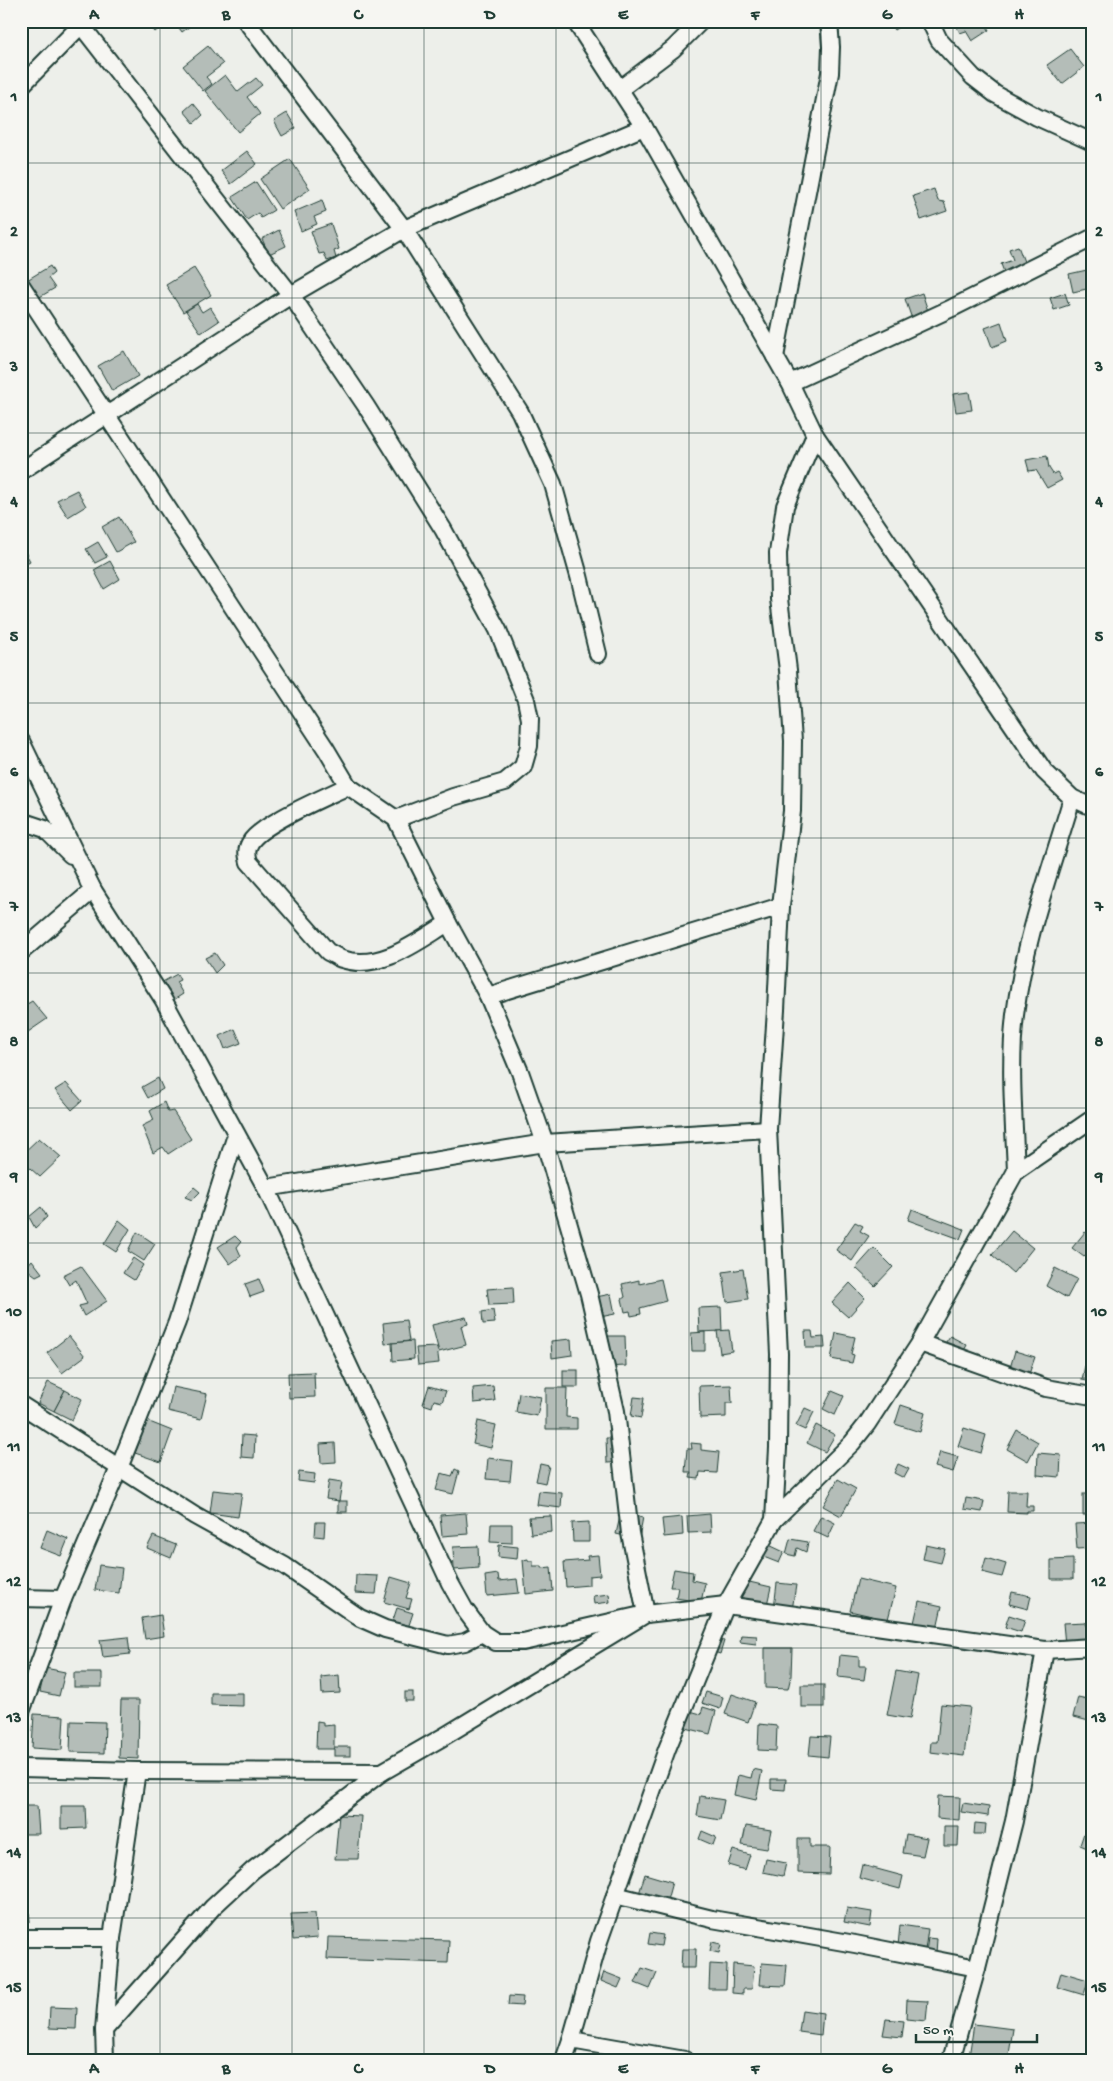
<svg xmlns="http://www.w3.org/2000/svg" width="1113" height="2081" viewBox="0 0 1113 2081" font-family="'Gochi Hand',sans-serif">
<rect width="100%" height="100%" fill="#edefea"/>
<filter id="ink" filterUnits="userSpaceOnUse"><feTurbulence type="fractalNoise" baseFrequency=".02" numOctaves="2"/><feDisplacementMap in="SourceGraphic" scale="10" xChannelSelector="R" yChannelSelector="G"/><feConvolveMatrix kernelMatrix="1 2 1 2 8 2 1 2 1" color-interpolation-filters="sRGB"/></filter>
<g filter="url(#ink)">
<g fill="#b4bdb8" stroke="#1f3d34">
<path d="M145,21H168L155,32Z"/>
<path d="M174,21H197L182,32Z"/>
<path d="M888,21H908L894,30Z"/>
<path d="M962,21H984L989,30L972,41L966,31L960,33L956,25Z"/>
<path d="M1085,21H1092V31L1089,32Z"/>
<path d="M208,46L223,64L206,77L212,84L203,91L183,66Z"/>
<path d="M1070,49L1084,67L1062,84L1047,65Z"/>
<path d="M225,75L238,92L256,78L262,85L247,97L260,114L238,132L205,91Z"/>
<path d="M193,103L203,115L194,123L184,111Z"/>
<path d="M287,113L296,128L282,136L274,121Z"/>
<path d="M247,151L257,164L231,184L221,171Z"/>
<path d="M290,159L310,189L280,209L260,179Z"/>
<path d="M1092,172V191L1085,175Z"/>
<path d="M256,182L274,210L261,218L258,213L247,220L232,197Z"/>
<path d="M934,189L938,201L944,202L947,211L921,220L913,196Z"/>
<path d="M322,200L326,212L314,217L317,224L301,231L294,212Z"/>
<path d="M331,224L339,249L334,251L336,258L327,261L324,253L319,254L311,231Z"/>
<path d="M279,230L286,246L269,254L262,239Z"/>
<path d="M1018,246L1026,267L1005,275L1001,264L1013,260L1009,249Z"/>
<path d="M50,266L54,273L48,278L55,288L38,298L27,280Z"/>
<path d="M194,268L211,295L183,312L166,285Z"/>
<path d="M1087,270L1091,288L1073,292L1069,274Z"/>
<path d="M922,293L929,314L912,319L905,299Z"/>
<path d="M1065,293L1069,305L1054,310L1050,298Z"/>
<path d="M197,304L202,312L210,307L219,321L201,333L186,311Z"/>
<path d="M1001,322L1007,341L992,347L985,328Z"/>
<path d="M124,351L138,376L112,391L98,366Z"/>
<path d="M969,392L972,410L956,412L953,394Z"/>
<path d="M1047,456L1049,468L1053,474L1057,472L1062,480L1047,488L1036,470L1029,471L1026,460Z"/>
<path d="M77,490L86,506L68,517L57,500Z"/>
<path d="M119,517L134,542L116,552L102,527Z"/>
<path d="M98,542L107,557L95,563L86,549Z"/>
<path d="M23,548L30,561L21,566V549Z"/>
<path d="M110,561L120,579L104,589L94,570Z"/>
<path d="M215,953L223,965L215,973L205,958Z"/>
<path d="M177,974L180,980L176,982L183,994L169,1003L157,985Z"/>
<path d="M32,1001L47,1019L28,1032L21,1024V1008Z"/>
<path d="M235,1029L241,1043L225,1049L220,1036Z"/>
<path d="M158,1078L163,1089L148,1098L142,1087Z"/>
<path d="M66,1083L82,1101L72,1110L55,1090Z"/>
<path d="M164,1102L168,1112L173,1111L191,1139L168,1154L163,1147L153,1153L142,1126L154,1120L150,1111Z"/>
<path d="M39,1138L61,1157L40,1177L21,1160V1155Z"/>
<path d="M194,1187L200,1192L192,1200L185,1197Z"/>
<path d="M41,1207L47,1217L35,1228L29,1217Z"/>
<path d="M912,1209L964,1229L960,1239L908,1220Z"/>
<path d="M119,1220L130,1229L116,1252L104,1244Z"/>
<path d="M855,1222L863,1226L860,1231L869,1236L852,1261L836,1250Z"/>
<path d="M1012,1231L1033,1248L1013,1273L992,1255Z"/>
<path d="M137,1232L155,1244L144,1261L128,1251Z"/>
<path d="M1085,1232L1092,1237V1249L1084,1257L1072,1248Z"/>
<path d="M235,1236L241,1242L237,1247L241,1256L230,1264L218,1247Z"/>
<path d="M874,1248L893,1267L875,1286L856,1268Z"/>
<path d="M133,1258L143,1265L134,1280L123,1273Z"/>
<path d="M32,1260L42,1273L36,1276L25,1268Z"/>
<path d="M81,1266L107,1301L84,1316L79,1306L87,1304L76,1280L69,1285L63,1275Z"/>
<path d="M1055,1268L1077,1279L1067,1298L1046,1286Z"/>
<path d="M743,1269L748,1299L727,1302L723,1272Z"/>
<path d="M259,1279L264,1292L250,1297L245,1284Z"/>
<path d="M661,1279L666,1301L640,1308L641,1314L631,1316L630,1311L625,1312L622,1299L625,1297L622,1284L639,1280V1284Z"/>
<path d="M850,1283L865,1298L848,1317L832,1303Z"/>
<path d="M513,1287L514,1304L489,1305L487,1289Z"/>
<path d="M611,1294L615,1314L595,1318L591,1298Z"/>
<path d="M721,1307L722,1331L699,1332L698,1308Z"/>
<path d="M493,1310L495,1323L483,1324L482,1312Z"/>
<path d="M466,1317L468,1324L461,1326L466,1345L439,1352L432,1325Z"/>
<path d="M406,1320L409,1341L385,1344L383,1323Z"/>
<path d="M729,1330L732,1351L720,1353L717,1331Z"/>
<path d="M805,1331H812L813,1338L824,1337L825,1348H806Z"/>
<path d="M705,1332V1351H692L691,1333Z"/>
<path d="M836,1333L855,1337L851,1354L854,1355L852,1363L831,1359Z"/>
<path d="M69,1336L85,1356L62,1373L47,1353Z"/>
<path d="M604,1336H625L626,1366L605,1367Z"/>
<path d="M950,1336L967,1345L959,1360L939,1352Z"/>
<path d="M571,1339L572,1355L552,1358L551,1341Z"/>
<path d="M413,1341L414,1359L393,1361L392,1343Z"/>
<path d="M437,1347L439,1363L418,1365L416,1348Z"/>
<path d="M1015,1351L1035,1357L1029,1374L1010,1368Z"/>
<path d="M1086,1360L1092,1361V1382L1082,1380Z"/>
<rect x="563" y="1370" width="15" height="17"/>
<path d="M314,1372L315,1397L289,1398L288,1373Z"/>
<path d="M48,1382L65,1390L54,1411L38,1403Z"/>
<path d="M731,1385L732,1403H726V1417L700,1418L699,1386Z"/>
<path d="M429,1386L446,1391L442,1402L434,1400L432,1407L423,1404Z"/>
<path d="M493,1386L495,1401L474,1403L473,1388Z"/>
<path d="M173,1387L207,1394L201,1419L168,1411Z"/>
<path d="M546,1388H567L566,1417L577,1418V1429H546Z"/>
<path d="M65,1390L82,1399L72,1420L54,1411Z"/>
<path d="M832,1391L844,1396L835,1415L823,1409Z"/>
<path d="M519,1393L541,1397L537,1416L516,1412Z"/>
<path d="M634,1397L644,1398L641,1418L631,1416Z"/>
<path d="M901,1405L925,1413L920,1432L895,1424Z"/>
<path d="M805,1408L814,1412L805,1430L796,1426Z"/>
<path d="M147,1421L172,1431L161,1462L135,1453Z"/>
<path d="M478,1421L496,1425L491,1448L473,1444Z"/>
<path d="M816,1425L835,1435L825,1452L807,1443Z"/>
<path d="M964,1428L986,1435L981,1453L958,1446Z"/>
<path d="M1017,1430L1038,1442L1028,1461L1007,1449Z"/>
<path d="M242,1435L255,1436L254,1458L241,1457Z"/>
<path d="M606,1438H624L625,1462L607,1463Z"/>
<path d="M335,1443L336,1462L321,1463L320,1444Z"/>
<path d="M691,1443L701,1444V1450L719,1452L717,1473L700,1472L699,1479L690,1478L691,1472H685L687,1449H692Z"/>
<path d="M940,1452L958,1457L953,1472L935,1467Z"/>
<path d="M1038,1453L1061,1455L1060,1477L1037,1475Z"/>
<path d="M488,1458L512,1461L510,1481L486,1479Z"/>
<path d="M540,1464L549,1466L545,1483L536,1481Z"/>
<path d="M898,1464L909,1469L904,1478L894,1473Z"/>
<path d="M455,1469L459,1471L453,1494L436,1490L441,1473L452,1476Z"/>
<path d="M299,1472L315,1474L314,1483L298,1481Z"/>
<path d="M838,1479L856,1489L841,1516L823,1506Z"/>
<path d="M329,1480L342,1482L339,1501L326,1499Z"/>
<path d="M213,1490L242,1493L238,1517L210,1513Z"/>
<path d="M539,1491L562,1493L561,1508L537,1505Z"/>
<path d="M1008,1491H1027L1026,1506H1033V1511H1027V1513L1007,1512Z"/>
<rect x="1083" y="1494" width="9" height="21"/>
<path d="M966,1498L984,1501L982,1512L964,1509Z"/>
<rect x="338" y="1501" width="9" height="11"/>
<path d="M621,1512L643,1517L639,1539L616,1534Z"/>
<path d="M466,1513L468,1534L442,1536L440,1515Z"/>
<path d="M710,1514L711,1532L688,1533L687,1516Z"/>
<path d="M551,1516L552,1532L531,1534L529,1517Z"/>
<path d="M821,1516L835,1523L828,1538L813,1531Z"/>
<path d="M682,1517L683,1535L664,1537L662,1519Z"/>
<path d="M316,1522H325L324,1537L315,1536Z"/>
<path d="M589,1522V1542H573L572,1523Z"/>
<path d="M1092,1523V1548L1077,1549L1075,1524Z"/>
<path d="M491,1524H512V1543L490,1542Z"/>
<path d="M47,1530L68,1539L61,1556L40,1548Z"/>
<path d="M153,1536L176,1545L171,1558L147,1548Z"/>
<path d="M790,1539L808,1542L806,1552L797,1548L795,1556L786,1554Z"/>
<path d="M767,1544L784,1552L779,1563L761,1556Z"/>
<path d="M499,1545L518,1547L517,1559L498,1557Z"/>
<path d="M926,1545L945,1549L941,1563L923,1559Z"/>
<path d="M478,1546L479,1568L454,1570L453,1547Z"/>
<path d="M598,1555L600,1575L589,1576V1585L566,1587L564,1562L588,1560L587,1556Z"/>
<path d="M986,1558L1006,1564L1002,1577L982,1572Z"/>
<path d="M528,1559V1561H533V1566H542V1568L551,1567L553,1591L526,1594L523,1560Z"/>
<path d="M1073,1559V1579H1051V1560Z"/>
<path d="M99,1565L122,1568L119,1593L95,1590Z"/>
<path d="M674,1569L693,1572L692,1580L705,1583L701,1602L676,1598L678,1587H670Z"/>
<path d="M498,1574L499,1581L517,1579L519,1593L487,1596L485,1576Z"/>
<path d="M356,1575L378,1576L376,1594L355,1593Z"/>
<path d="M391,1577L411,1583L406,1598L412,1599L409,1609L384,1602Z"/>
<path d="M858,1579L896,1588L887,1623L875,1621L876,1617L850,1611Z"/>
<path d="M745,1581L771,1587L766,1609L740,1603Z"/>
<path d="M777,1583L796,1585L792,1610L774,1608Z"/>
<path d="M1012,1592L1031,1596L1028,1609L1009,1604Z"/>
<path d="M609,1594L610,1602L594,1604L593,1596Z"/>
<path d="M919,1601L942,1606L937,1628L914,1623Z"/>
<path d="M397,1608L413,1613L408,1628L392,1623Z"/>
<path d="M161,1615L164,1636L145,1639L142,1618Z"/>
<path d="M1009,1615L1025,1620L1021,1632L1005,1627Z"/>
<path d="M1086,1622L1088,1643L1065,1645L1063,1623Z"/>
<path d="M741,1635L757,1636L756,1644L740,1642Z"/>
<path d="M128,1637L130,1654L103,1657L100,1640Z"/>
<path d="M714,1638L724,1641L720,1654L711,1651Z"/>
<path d="M765,1648H792L791,1676L788,1689L765,1688Z"/>
<path d="M840,1655L859,1657V1666H866L864,1680L838,1677Z"/>
<path d="M45,1668L65,1672L59,1696L40,1692Z"/>
<path d="M896,1671L918,1675L910,1719L887,1715Z"/>
<rect x="74" y="1673" width="28" height="14"/>
<path d="M339,1675L340,1693L322,1694L321,1677Z"/>
<rect x="801" y="1685" width="23" height="22"/>
<rect x="405" y="1692" width="8" height="9"/>
<path d="M706,1692L723,1697L720,1709L702,1703Z"/>
<path d="M211,1693H243V1706L211,1705Z"/>
<path d="M732,1694L755,1702L748,1722L725,1714Z"/>
<path d="M1078,1697L1092,1700L1089,1721L1073,1717Z"/>
<path d="M121,1700H139L138,1759L119,1758Z"/>
<path d="M941,1704L970,1707L964,1756L930,1752L931,1742H937Z"/>
<path d="M703,1707L716,1711L710,1734L686,1728L690,1711L701,1714Z"/>
<path d="M34,1714L64,1716L62,1750L32,1748Z"/>
<path d="M71,1721L105,1722L104,1753L70,1752Z"/>
<path d="M317,1721L323,1722V1726L334,1725V1749H316Z"/>
<path d="M759,1724L777,1726L776,1751L758,1750Z"/>
<path d="M811,1736L830,1737L828,1757L809,1755Z"/>
<rect x="334" y="1747" width="16" height="9"/>
<path d="M753,1769L762,1771L756,1800L734,1795L738,1775L751,1778Z"/>
<path d="M771,1779H786L785,1790L771,1789Z"/>
<path d="M700,1796L724,1800L720,1820L697,1816Z"/>
<path d="M938,1796L960,1797L959,1820L937,1818Z"/>
<path d="M963,1803L989,1807L988,1816L961,1812Z"/>
<path d="M21,1806H37L39,1834H21Z"/>
<path d="M61,1806H85L86,1828L61,1829Z"/>
<path d="M339,1815L361,1816L358,1859H335Z"/>
<path d="M975,1823L986,1824L985,1834H974Z"/>
<path d="M746,1826L771,1830L767,1849L742,1845Z"/>
<path d="M944,1826H959L958,1846H944Z"/>
<path d="M702,1831L716,1837L713,1845L699,1839Z"/>
<path d="M1084,1833L1092,1837V1850L1080,1845Z"/>
<path d="M906,1834L927,1838L923,1856L903,1853Z"/>
<path d="M798,1839H810V1847H830L829,1874L798,1873Z"/>
<path d="M733,1850L750,1855L745,1870L728,1865Z"/>
<path d="M766,1859L786,1863L783,1876L763,1872Z"/>
<path d="M862,1865L903,1876L900,1889L859,1878Z"/>
<path d="M645,1874L672,1882L666,1904L638,1897Z"/>
<path d="M28,1901L30,1921L21,1922V1902Z"/>
<path d="M847,1908L872,1912L870,1927L844,1922Z"/>
<path d="M315,1913L317,1938L293,1940L291,1914Z"/>
<path d="M900,1925L928,1929L925,1950L898,1946Z"/>
<path d="M650,1933L663,1935L661,1946L648,1944Z"/>
<path d="M328,1937L449,1940L448,1963L327,1959Z"/>
<path d="M928,1938L937,1939L936,1953L926,1952Z"/>
<path d="M712,1942L721,1944L719,1953L710,1951Z"/>
<path d="M682,1949H696L695,1968H681Z"/>
<path d="M762,1963L787,1965L785,1986L760,1985Z"/>
<path d="M710,1964L727,1965L726,1989H709Z"/>
<path d="M733,1964L754,1966L752,1989H743V1994L732,1993Z"/>
<path d="M642,1968L657,1973L650,1989L635,1983Z"/>
<path d="M604,1972L622,1979L618,1988L601,1981Z"/>
<path d="M1061,1972L1088,1980L1084,1995L1057,1987Z"/>
<path d="M509,1996L523,1997L522,2006L508,2005Z"/>
<path d="M907,2000L928,2001L926,2021L906,2019Z"/>
<path d="M50,2007L77,2008L76,2029L49,2028Z"/>
<path d="M802,2010L823,2013L821,2035L799,2032Z"/>
<path d="M886,2019L904,2021L902,2037L883,2035Z"/>
<path d="M974,2024L1013,2029L1008,2060L969,2057Z"/>
</g>
<g fill="none" stroke-linecap="round" stroke-linejoin="round">
<g stroke="#1f3d34" stroke-width="20">
<g id="minor">
<path d="M246,21L404,229L520,412L553,484L579,576L598,654"/>
<path d="M575,21L644,127L790,383L815,435L1044,771L1072,798L1092,807"/>
<path d="M930,21L939,40L973,77L995,94L1037,117L1092,142"/>
<path d="M81,25L291,295L366,406L443,529L498,630L526,700L530,719L529,746L523,767L505,782L453,797L396,819"/>
<path d="M21,86L85,21"/>
<path d="M620,89L673,49L701,21"/>
<path d="M21,285L326,749L348,786L396,819L448,923L488,996L520,1072L545,1143L589,1294L616,1411L630,1533L646,1614L443,1737L382,1772L253,1870L213,1907L104,2030"/>
<path d="M775,357L830,73L831,47L829,21"/>
<path d="M790,383L952,308L1092,238"/>
<path d="M21,471L291,295L404,229L644,127"/>
<path d="M21,741L93,890L163,999L266,1188L450,1583L465,1610L482,1633L496,1642H523L646,1614L726,1605L1045,1650L1092,1647"/>
<path d="M348,786C326,797 260,824 250,843C246,850 247,855 249,862L328,952C333,954 338,958 342,959C380,972 418,941 448,923"/>
<path d="M21,821L45,829L71,855"/>
<path d="M21,952L93,890L88,881"/>
<path d="M488,996L781,906"/>
<path d="M1016,1171C1014,1120 1009,1066 1015,1015C1024,941 1051,869 1072,798"/>
<path d="M266,1188L545,1143L768,1129"/>
<path d="M920,1343L1046,1388L1092,1396"/>
<path d="M21,1405L195,1516L285,1566L360,1618L385,1629L448,1645L465,1642L482,1633"/>
<path d="M774,1520L852,1443L867,1424L920,1343L1016,1171L1092,1119"/>
<path d="M21,1598L63,1599"/>
<path d="M21,1712L63,1599L119,1468L177,1322L236,1135"/>
<path d="M21,1768L137,1771L382,1772"/>
<path d="M615,1895L712,1919L855,1944L977,1968"/>
<path d="M21,1938H112"/>
<path d="M571,2040L685,2060"/>
<path d="M105,2060L104,2030L112,1938L137,1771"/>
<path d="M564,2060L571,2040L599,1941L667,1749L726,1605L774,1520L778,1448L779,1354L768,1129L776,1010L781,906L792,811L793,741L788,670L779,599L778,553L785,506L815,435"/>
<path d="M951,2060L977,1968L1014,1821L1045,1650"/>
</g>
</g>
<use href="#minor" stroke="#f6f6f2" stroke-width="16"/>
</g>
</g>
<path fill="none" stroke="#1f3d34" stroke-width="1" stroke-opacity="0.55" d="M160,21V2060M292,21V2060M424,21V2060M556,21V2060M689,21V2060M821,21V2060M953,21V2060M21,163H1092M21,298H1092M21,433H1092M21,568H1092M21,703H1092M21,838H1092M21,973H1092M21,1108H1092M21,1243H1092M21,1378H1092M21,1513H1092M21,1648H1092M21,1783H1092M21,1918H1092"/>
<rect width="1113" height="2081" fill="none" stroke="#f6f6f2" stroke-width="55"/>
<path d="M916 2034v8h121v-8" fill="none" stroke="#1f3d34" stroke-width="2.5"/>
<text x="923" y="2034" font-size="15" fill="#1f3d34" stroke="#f6f6f2" stroke-width="4" paint-order="stroke">50 m</text>
<rect x="28" y="28" width="1058" height="2026" fill="none" stroke="#1f3d34" stroke-width="2"/>
<g font-size="16" text-anchor="middle" font-weight="bold" fill="#1f3d34">
<text x="94" y="19">A</text>
<text x="226" y="19">B</text>
<text x="358" y="19">C</text>
<text x="490" y="19">D</text>
<text x="623" y="19">E</text>
<text x="755" y="19">F</text>
<text x="887" y="19">G</text>
<text x="1019" y="19">H</text>
<text x="14" y="101">1</text>
<text x="1099" y="101">1</text>
<text x="14" y="236">2</text>
<text x="1099" y="236">2</text>
<text x="14" y="371">3</text>
<text x="1099" y="371">3</text>
<text x="14" y="506">4</text>
<text x="1099" y="506">4</text>
<text x="14" y="641">5</text>
<text x="1099" y="641">5</text>
<text x="14" y="776">6</text>
<text x="1099" y="776">6</text>
<text x="14" y="911">7</text>
<text x="1099" y="911">7</text>
<text x="14" y="1046">8</text>
<text x="1099" y="1046">8</text>
<text x="14" y="1181">9</text>
<text x="1099" y="1181">9</text>
<text x="14" y="1316">10</text>
<text x="1099" y="1316">10</text>
<text x="14" y="1451">11</text>
<text x="1099" y="1451">11</text>
<text x="14" y="1586">12</text>
<text x="1099" y="1586">12</text>
<text x="14" y="1722">13</text>
<text x="1099" y="1722">13</text>
<text x="14" y="1857">14</text>
<text x="1099" y="1857">14</text>
<text x="14" y="1992">15</text>
<text x="1099" y="1992">15</text>
<text x="94" y="2073">A</text>
<text x="226" y="2073">B</text>
<text x="358" y="2073">C</text>
<text x="490" y="2073">D</text>
<text x="623" y="2073">E</text>
<text x="755" y="2073">F</text>
<text x="887" y="2073">G</text>
<text x="1019" y="2073">H</text>
</g>
</svg>
